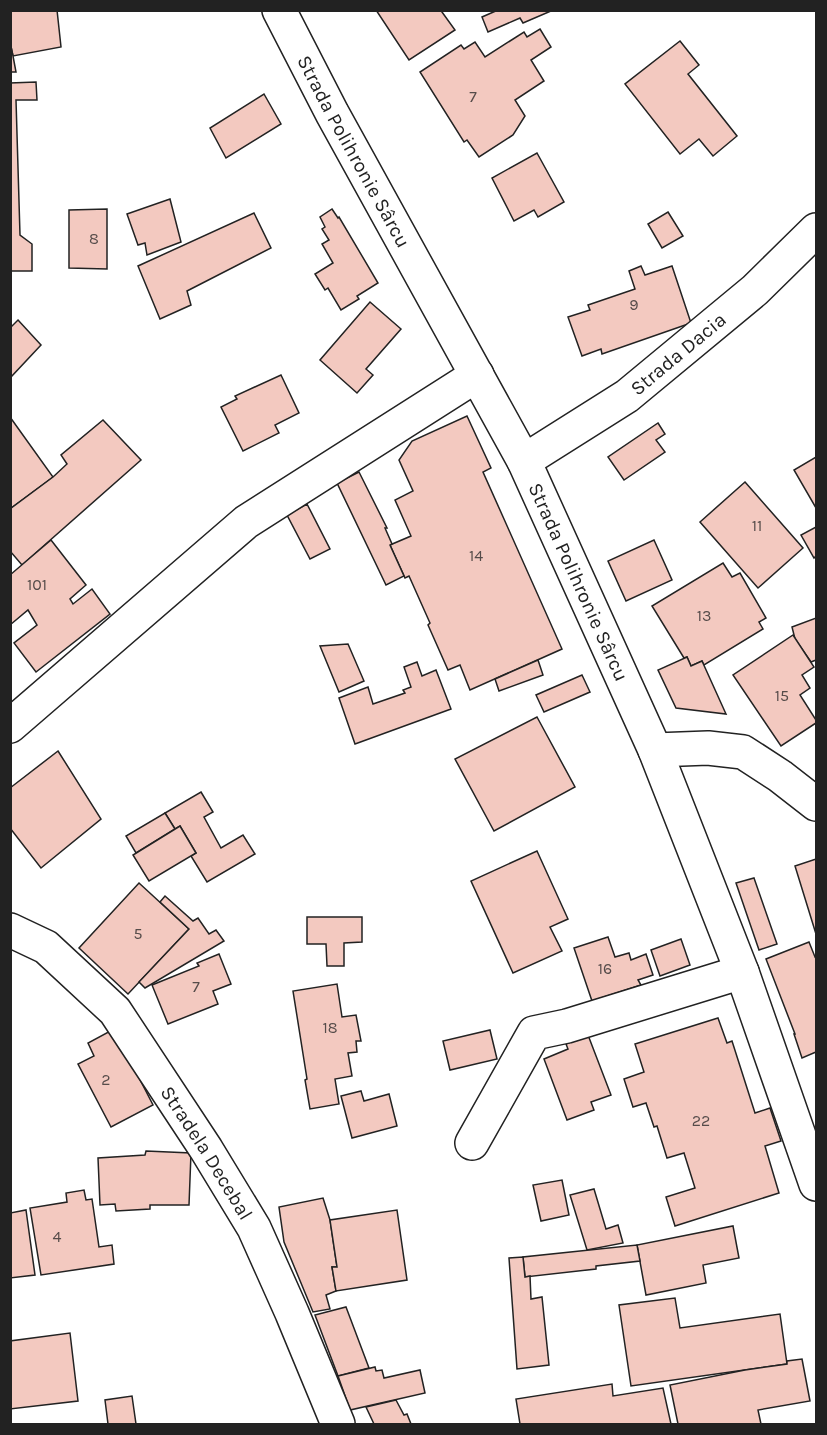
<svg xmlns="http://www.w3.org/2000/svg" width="827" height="1435" viewBox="0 0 827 1435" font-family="Karla,sans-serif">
<rect width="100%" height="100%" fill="#fff"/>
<g fill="#f3c9c0" stroke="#222" stroke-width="1.5">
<path d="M10,10H57L61,47L13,56L10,42Z"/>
<path d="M376,10H444L442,12L455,30L409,60Z"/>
<path d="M498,10H551V11L523,23L520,18L488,32L482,17Z"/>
<path d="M540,29L551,47L531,60L544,81L515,100L525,116L513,135L479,157L467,140L464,142L420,72L461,45L464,49L475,42L485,57L524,32L527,37Z"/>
<path d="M680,41L699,65L688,74L737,136L713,156L699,139L680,154L625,84Z"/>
<path d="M10,42L13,56L16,72H10Z"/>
<path d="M36,82L37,100H16L20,235L32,244V271H10V83Z"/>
<path d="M264,94L281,124L226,158L210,128Z"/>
<path d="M537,153L564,202L538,217L534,210L514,221L492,178Z"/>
<path d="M170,199L181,242L147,255L145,243L138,245L127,214Z"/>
<path d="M107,209V269L69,268V210Z"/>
<path d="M332,209L338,218L339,217L378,283L357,296L359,299L341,310L328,288L325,290L315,274L333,263L322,244L329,240L322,229L325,227L320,217Z"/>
<path d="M668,212L683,236L662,248L648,224Z"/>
<path d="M254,213L271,248L187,291L191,305L160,319L138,266Z"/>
<path d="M641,266L645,275L672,266L691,323L602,354L601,349L582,356L568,317L590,310L588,305L635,289L629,271Z"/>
<path d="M370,302L401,329L366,369L373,375L357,393L320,360Z"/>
<path d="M18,320L41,345L10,378V328Z"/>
<path d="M281,375L299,413L275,425L279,433L243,451L221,407L237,399L235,396Z"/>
<path d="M467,416L491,468L483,472L562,649L470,690L460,665L448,670L428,625L430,623L409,576L405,578L390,545L411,536L395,500L413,491L399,460L412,441Z"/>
<path d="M10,417L53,477L10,509Z"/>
<path d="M103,420L141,460L22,565L10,551V509L53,477L67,464L61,455Z"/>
<path d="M658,423L665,434L656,440L665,452L624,480L608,457Z"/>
<path d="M816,457V508L794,470Z"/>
<path d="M359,472L387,528H385L392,544L390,545L404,576L386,585L337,483Z"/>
<path d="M745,482L803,548L758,588L700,522Z"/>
<path d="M307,504L330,549L310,559L287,515Z"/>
<path d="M816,527V556L814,558L801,535Z"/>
<path d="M51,540L86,585L70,599L73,604L92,589L110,614L36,672L14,643L37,625L28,610L10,625V575Z"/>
<path d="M654,540L672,580L626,601L608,561Z"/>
<path d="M723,563L732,577L740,573L766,618L759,622L763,629L704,665L702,661L691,666L687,657L684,658L652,606Z"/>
<path d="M816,618V660L811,662L795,639L792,627Z"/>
<path d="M793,635L814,667L802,675L810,688L800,695L816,720V723L781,746L733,675Z"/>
<path d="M348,644L364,681L339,692L320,646Z"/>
<path d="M687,657L691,666L702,661L726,714L676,708L658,670Z"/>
<path d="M538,660L543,675L499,691L495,679Z"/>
<path d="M417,662L422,676L436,670L451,709L355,744L339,698L368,687L373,704L405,693L403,690L411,687L404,667Z"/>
<path d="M582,675L590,692L544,712L536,695Z"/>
<path d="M537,717L575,787L494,831L455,759Z"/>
<path d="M58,751L101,819L41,868L10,828V788Z"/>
<path d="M201,792L213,812L204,817L221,848L243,835L255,854L207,882L191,856L196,853L180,826L175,829L165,813Z"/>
<path d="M165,813L175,829L136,853L126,836Z"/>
<path d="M180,826L196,853L149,881L133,855Z"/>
<path d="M537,851L568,919L550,927L562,951L513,973L471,881Z"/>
<path d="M816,859V934L795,866Z"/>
<path d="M754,878L777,944L759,950L736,883Z"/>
<path d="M139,883L189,929L128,994L79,948Z"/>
<path d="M165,896L193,921L198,918L209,934L216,930L224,941L145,988L139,982L189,929L160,902Z"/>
<path d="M307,917H362V942L344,943V966H327L326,944H307Z"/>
<path d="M608,937L615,957L629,953L631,960L646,954L653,975L638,980L641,985L592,1001L574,948Z"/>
<path d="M681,939L690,965L660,976L651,950Z"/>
<path d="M809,942L815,957L816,956V1052L802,1058L794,1034H795L766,959Z"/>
<path d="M219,954L231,984L213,991L218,1004L168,1024L152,985L199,966L197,963Z"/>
<path d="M337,984L342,1017L356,1015L361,1041H356L357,1052L348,1053L352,1076L335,1079L339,1104L310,1109L305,1080L307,1079L293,991Z"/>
<path d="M718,1018L727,1043L732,1041L755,1113L770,1108L781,1141L765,1146L779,1193L675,1226L666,1197L695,1188L684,1153L667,1158L657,1126L654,1127L646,1103L633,1107L624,1079L644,1072L635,1044Z"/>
<path d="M114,1029L153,1105L111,1127L78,1064L94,1056L88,1043Z"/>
<path d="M490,1030L497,1059L450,1070L443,1041Z"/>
<path d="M588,1035L611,1095L591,1102L594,1110L567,1120L544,1059L568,1049L566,1044Z"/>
<path d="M361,1091L364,1101L389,1094L397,1126L352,1138L341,1096Z"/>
<path d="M146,1151L191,1153L189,1205H150V1209L116,1211L115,1204L100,1205L98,1158L145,1155Z"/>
<path d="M562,1180L569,1215L541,1221L533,1185Z"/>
<path d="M594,1189L606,1229L618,1225L623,1243L587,1250L570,1195Z"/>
<path d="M84,1190L86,1200L92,1199L99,1247L112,1245L114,1264L41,1275L30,1208L67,1202L66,1193Z"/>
<path d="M323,1198L330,1220L337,1267H332L336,1291L326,1295L330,1309L313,1312L284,1242L279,1207Z"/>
<path d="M26,1210L35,1275L10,1278V1213Z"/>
<path d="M397,1210L407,1280L336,1291L332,1267H337L330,1220Z"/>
<path d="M733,1226L739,1258L703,1265L706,1283L646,1295L637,1245Z"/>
<path d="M637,1245L640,1261L596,1266V1269L525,1277L523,1257Z"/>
<path d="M523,1257L525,1277L530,1276L531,1299L542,1297L549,1365L517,1369L509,1258Z"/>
<path d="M675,1298L680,1328L780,1314L787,1364L631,1386L619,1305Z"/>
<path d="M346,1307L369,1368L338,1376L315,1315Z"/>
<path d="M70,1333L78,1401L10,1409V1341Z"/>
<path d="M802,1359L810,1401L758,1410L761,1424H678L670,1385L745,1370L787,1364V1361Z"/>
<path d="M375,1367L376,1371L382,1370L384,1378L420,1370L425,1393L350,1410L338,1376Z"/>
<path d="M612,1384L613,1396L663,1388L671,1424H520L516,1399Z"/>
<path d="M132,1396L136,1424H108L105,1400Z"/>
<path d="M396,1400L404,1415L407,1414L411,1424H374L366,1407Z"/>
</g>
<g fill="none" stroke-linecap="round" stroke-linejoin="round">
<g stroke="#222" stroke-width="36">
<g id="minor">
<path id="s1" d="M279,10L332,113L524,461L655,750L742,972L816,1184"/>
<path id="s2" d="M524,461L627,396L755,290L816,230"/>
<path d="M10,726L246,522L477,375"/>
<path d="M655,750L708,748L743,752L780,776L816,804"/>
<path id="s3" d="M10,930L46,947L115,1011L206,1149L254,1228L292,1313L338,1424"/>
<path d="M472,1143L534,1033L567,1026L742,972"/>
</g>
</g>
<use href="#minor" stroke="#fff" stroke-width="33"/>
</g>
<g text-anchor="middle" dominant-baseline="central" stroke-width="4.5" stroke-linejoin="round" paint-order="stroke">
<g font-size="16" fill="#564c4a">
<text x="473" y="96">7</text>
<text x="94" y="238">8</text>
<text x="634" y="304">9</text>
<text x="757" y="525">11</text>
<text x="476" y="555">14</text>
<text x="37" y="584">101</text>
<text x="704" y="615">13</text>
<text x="782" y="695">15</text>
<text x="138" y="933">5</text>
<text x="605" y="968">16</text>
<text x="196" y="986">7</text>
<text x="330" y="1027">18</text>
<text x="106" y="1079">2</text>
<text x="701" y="1120">22</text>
<text x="57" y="1236">4</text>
</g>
<g font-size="20" fill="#222" stroke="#fff">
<text stroke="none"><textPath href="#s1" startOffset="160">Strada Polihronie Sârcu</textPath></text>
<text stroke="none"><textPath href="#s2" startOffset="188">Strada Dacia</textPath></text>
<text stroke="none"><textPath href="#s1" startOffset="646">Strada Polihronie Sârcu</textPath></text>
<text stroke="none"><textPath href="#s3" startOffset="303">Stradela Decebal</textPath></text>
</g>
</g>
<rect width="827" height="1435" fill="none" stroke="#222222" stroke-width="24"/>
</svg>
